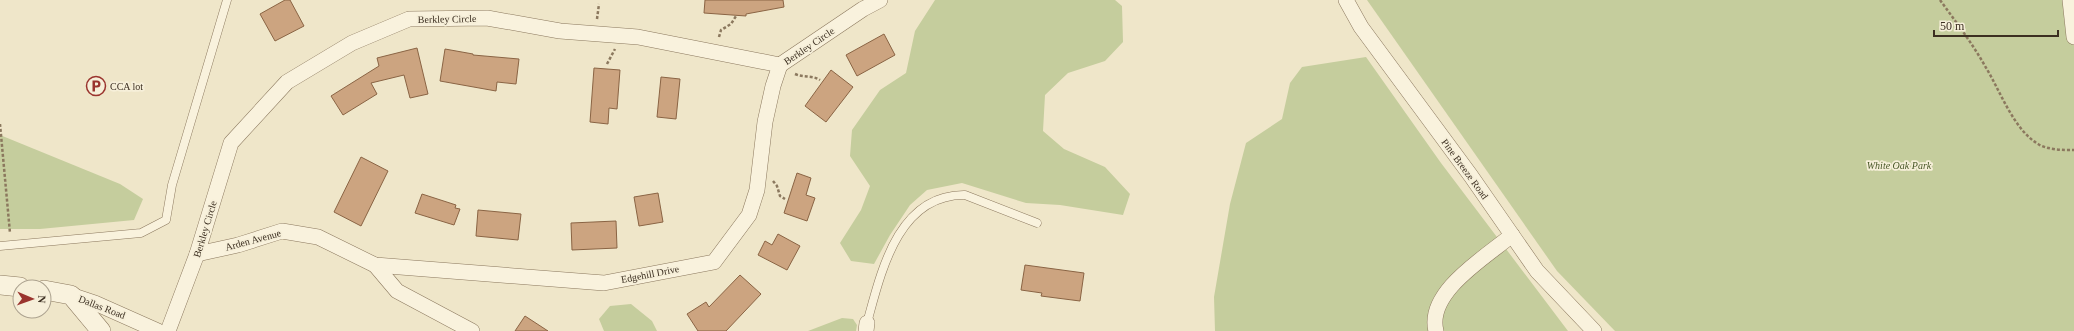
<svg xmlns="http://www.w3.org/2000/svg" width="2074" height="331" viewBox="0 0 2074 331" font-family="Georgia,serif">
<rect width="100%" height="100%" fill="#efe6c9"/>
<g fill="#c5cd9d">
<path d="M935,0H1115L1122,6L1123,42L1105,61L1068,73L1045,95L1043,131L1064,149L1105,167L1130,194L1123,215L1060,205L1026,203L962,183L927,190L910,205L890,235L874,264L851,261L840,243L861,210L870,186L850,156L852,130L880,90L906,73L915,31Z"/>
<path d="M1367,0H2074V331H1615L1557,271Z"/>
<path d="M1366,57L1441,163L1568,331H1215L1214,297L1230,204L1246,143L1282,119L1290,83L1302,67Z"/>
<path d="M0,135L120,184L143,199L134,220L40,229H0Z"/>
<path d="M631,304L652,321L657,331H604L599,319L610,306Z"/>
<path d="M842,318L853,319L857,325L856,331H808Z"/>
</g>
<g fill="#cca480" stroke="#8a6444">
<path d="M285,0H290L304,26L275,41L260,14Z"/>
<path d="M705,0H783L784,7L746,14V16L704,13Z"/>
<path d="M884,34L895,55L857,76L846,55Z"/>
<path d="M417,48L428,94L410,98L404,75L371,83L377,94L343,115L331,96L379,66L377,58Z"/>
<path d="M445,49L473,54V55L519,59L516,84L497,82L496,91L440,81Z"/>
<path d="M594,68L620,70L617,109L609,108L608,124L590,122Z"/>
<path d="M831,70L853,87L826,122L805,106Z"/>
<path d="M661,77L680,79L676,119L657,117Z"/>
<path d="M361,157L388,171L361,226L334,212Z"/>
<path d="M797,173L811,178L806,195L815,198L807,221L784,213Z"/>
<path d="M658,193L663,222L639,226L634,197Z"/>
<path d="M422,194L456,205L455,208L460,209L454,225L415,213Z"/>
<path d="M478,210L521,214L518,240L476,236Z"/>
<path d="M616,221L617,248L572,250L571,223Z"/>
<path d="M778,234L800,246L787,270L758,255L765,241L772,245Z"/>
<path d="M1025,265L1084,273L1080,301L1041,296L1042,293L1021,290Z"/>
<path d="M740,275L761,294L726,331H698L687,314L706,302L709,307Z"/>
<path d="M525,316L548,331H515Z"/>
</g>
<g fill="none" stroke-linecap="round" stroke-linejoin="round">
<g stroke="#8b785e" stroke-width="9">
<g id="service">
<path d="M0,246L141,233L166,220L172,185L227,0"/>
<path d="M867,323C881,272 898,194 965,195L1037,223"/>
</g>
</g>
<g stroke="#8b785e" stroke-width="16">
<g id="minor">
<path d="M1346,0L1361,27L1471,176L1537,271L1594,331"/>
<path d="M2070,0L2074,37"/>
<path d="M197,254L238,245L282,231L318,237L375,265L604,283L714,262L749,215L757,190L765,122L773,86L780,65"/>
<path d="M375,265L397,291L472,331"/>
<path d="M71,295L95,303L158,331"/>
<path d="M168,331L197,254L231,143L287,82L352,43L409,19L487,18L560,31L638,37L780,65L863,9L880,0"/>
<path d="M866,331L867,323"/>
<path d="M1436,331C1426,292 1486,257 1512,235"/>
</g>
</g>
<g stroke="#8b785e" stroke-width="20">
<g id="tertiary">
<path d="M0,285L20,287"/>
<path d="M44,290L71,295L101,331"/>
</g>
</g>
<g stroke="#8b785e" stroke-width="2.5" stroke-dasharray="3 2" stroke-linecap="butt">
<path d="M1940,0C1956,22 1972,43 1985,66C2000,90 2013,129 2038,144C2048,150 2063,150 2074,150"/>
<path d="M597,19L599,4"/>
<path d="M719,37L721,30L731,24L736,16"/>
<path d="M607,64L615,49"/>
<path d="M795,74C804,78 812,75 820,80"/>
<path d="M0,124L10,233"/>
<path d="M773,181L777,186L780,196L785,199"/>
</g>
<use href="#service" stroke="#f9f2dd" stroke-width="8"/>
<use href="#minor" stroke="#f9f2dd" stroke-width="15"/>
<use href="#tertiary" stroke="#f9f2dd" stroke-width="19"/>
</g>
<defs>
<g id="parking-ring" transform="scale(1)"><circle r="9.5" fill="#f6efd9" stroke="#9a342e" stroke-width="1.5"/><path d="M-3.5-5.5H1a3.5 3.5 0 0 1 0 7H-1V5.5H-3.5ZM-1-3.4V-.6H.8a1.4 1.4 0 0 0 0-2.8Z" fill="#9a342e"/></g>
</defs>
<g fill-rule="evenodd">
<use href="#parking-ring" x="96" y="86"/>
</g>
<g text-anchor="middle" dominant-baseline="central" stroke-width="3.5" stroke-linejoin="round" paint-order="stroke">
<g font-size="10" fill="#3c2f21" stroke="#f6efd9">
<text transform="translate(447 19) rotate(-1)">Berkley Circle</text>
<text transform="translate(809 46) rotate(-34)">Berkley Circle</text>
<text transform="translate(1465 169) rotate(54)">Pine Breeze Road</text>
<text transform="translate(205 229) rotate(-73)">Berkley Circle</text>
<text transform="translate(253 240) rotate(-15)">Arden Avenue</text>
<text transform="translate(650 274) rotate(-11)">Edgehill Drive</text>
<text transform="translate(102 307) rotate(21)">Dallas Road</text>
</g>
<g font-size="10" fill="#3c2f21" stroke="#f6efd9" text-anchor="start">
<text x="110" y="86">CCA lot</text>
</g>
<g font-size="10" font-style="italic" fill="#495828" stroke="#f6efd9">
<text x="1899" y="165">White Oak Park</text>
</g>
</g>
<g transform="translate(32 299) rotate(92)"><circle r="19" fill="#f6efd9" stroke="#aca28f"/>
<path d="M0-3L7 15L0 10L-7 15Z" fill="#9a342e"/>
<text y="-6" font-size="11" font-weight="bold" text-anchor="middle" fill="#3c2f21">N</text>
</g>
<path d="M1934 30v6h124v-6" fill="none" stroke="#3c2f21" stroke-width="2"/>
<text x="1940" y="30" font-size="12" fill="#3c2f21" stroke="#f6efd9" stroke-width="3" paint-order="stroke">50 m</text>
</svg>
